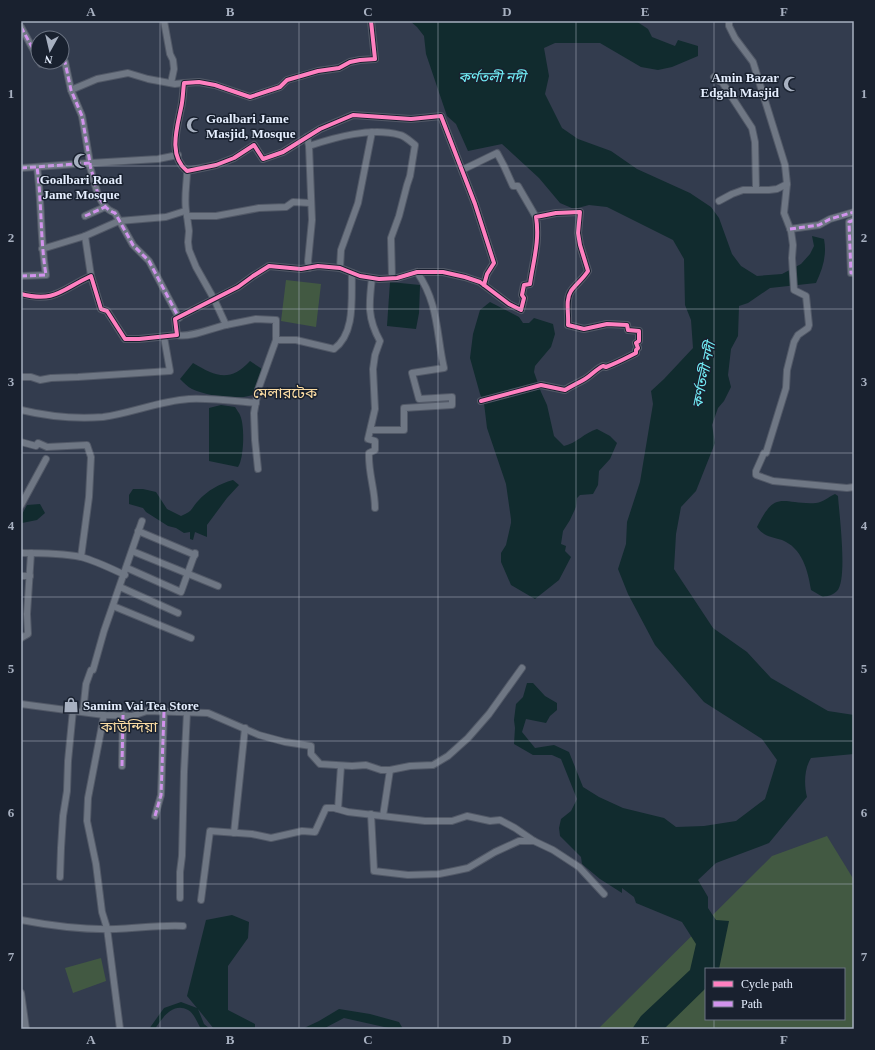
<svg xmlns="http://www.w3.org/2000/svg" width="875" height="1050" viewBox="0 0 875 1050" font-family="'Times New Roman','Noto Sans Bengali',serif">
<rect width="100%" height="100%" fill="#333c4e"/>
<g fill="#425942" fill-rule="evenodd">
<path d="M286,280L321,284L316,327L281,321Z"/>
<path d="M827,836L854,880V1029H598L772,856ZM706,969H844V1019H706Z"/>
<path d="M101,958L106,981L73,993L65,968Z"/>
</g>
<g fill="#112b2e">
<path d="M410,21H636L648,29L652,37L675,46L678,40L698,46V56L672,67L658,70L641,67L600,43H555L544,48L549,76L545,94L562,128L578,139L611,151L637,169L690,193L711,207L719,218L732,254L741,266L757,276L782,274L801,264L810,254L814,246L812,236L824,239C827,255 823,268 816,283L770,288L748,303L739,306L738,336L731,349L728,375L731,387L724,401L718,408L712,425L715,443L696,491L681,507L676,534L674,569L713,628L747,652L771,678L828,711L854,715V754L811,758C804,769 804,785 807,797L769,843L716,863L698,880L708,897V908L716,920L729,921L719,969H706V988L664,1029H632L641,1016L690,970L696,944L682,922L636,903L634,897L622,888V893L600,879L582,864L581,857L560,836L559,828L561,819L571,811L577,799L561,759L552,755H533L514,744L515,728L514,720L516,704L523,697L527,683H533L545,696L557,703V710L550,716L546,723L526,719L522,732L535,748L554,745L569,752L583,787L599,797L623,808L664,818L676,827L704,826L736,821L765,799L777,760L762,739L704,702L655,645L628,594L618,569L626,544L627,522L640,482L653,404L651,391L664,379L693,348L691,320L685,305L684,259L673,240L607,207L589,205L574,209L560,203L539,178L502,144L468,151L456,124L447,116L426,54L424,36L417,27Z"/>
<path d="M390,282L420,285L419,313L416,329L387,326Z"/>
<path d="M490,302L519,317L523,323H529L534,318L553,324L555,334L551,347L535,366L534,372L541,392L547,405L554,436L564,446C577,443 584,433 597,429L610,436L617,443L610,459L599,471L598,485L593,494L580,495L577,498L576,507L570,520L563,531L561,544L566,546L565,551L571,557L559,580L535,599L511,585L501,562V553L506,545L511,523V519L506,484L487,428L484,403L480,394L470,358L473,334L480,310Z"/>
<path d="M250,361L262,369L255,394C241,401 207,396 192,389C188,387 184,383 180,379L193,363C215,376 230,383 250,361Z"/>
<path d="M221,405L235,407C237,410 239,413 240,415C245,426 244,458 238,467L209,461V408Z"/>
<path d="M233,480L239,485L227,498L207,525V537L195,532L193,540L190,539V532L184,533L176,528L168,526L146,512L143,508L129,504V495L133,489H143L156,492L167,509L181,516C193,511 190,510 198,501C208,490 219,484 233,480Z"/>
<path d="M835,494L838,496C839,513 848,580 837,591C833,595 828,596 823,597L811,590C808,570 802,548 782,540C772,537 763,536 757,527C776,488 782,505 816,503C824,502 828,497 835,494Z"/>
<path d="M40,504L45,513L37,520L22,523L21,516L27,505Z"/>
<path d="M232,915L249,922L248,938L228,966V1010L255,1024V1029H214L198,1009L204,1024L210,1029H201C198,1024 194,1013 188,1010C173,1002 162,1018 155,1029H149L164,1008L181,1002L197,1008L187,996L206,920Z"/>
<path d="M339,1009L370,1014L399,1022L403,1029H393L344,1018L323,1029H302L319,1021Z"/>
</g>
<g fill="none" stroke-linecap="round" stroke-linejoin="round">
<g stroke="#525967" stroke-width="8">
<g id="street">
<path d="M164,21L170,54L173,60L174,69L171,83"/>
<path d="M371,21L375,59L360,60L350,62L339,68L318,71L287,80L280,87L250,97L215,85L199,82L184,83C183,91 183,100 181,108C177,128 168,156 187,171L216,165L234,158L254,145L263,159L283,152L320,129L353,115L411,119L441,116L475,204L494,263L487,274L484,285"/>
<path d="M729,21V26L735,38L753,62L785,165L787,184L784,213L791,231L793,245L792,258L794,290L806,296L809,325L808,328L798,335L794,342L787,370L786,388L766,453H764L756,471V475L773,481L847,488L854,487"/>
<path d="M21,27L38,58"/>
<path d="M714,77L719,81L722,82L752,128L755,142L756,189"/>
<path d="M71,90L97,79L128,73L148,79L175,84L184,83"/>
<path d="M307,137L309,146C336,137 371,127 400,135C405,136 411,142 415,145L410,176L407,185L399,216L391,238L392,278"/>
<path d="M309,146L312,220L308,261L309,268"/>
<path d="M178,155L158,159L90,163V167C95,182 97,207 115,213L133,245L149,261L179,318"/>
<path d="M21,168L90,163L82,116L71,90L65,62L41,64L40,62"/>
<path d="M462,170L497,153L504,166L513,186H518L536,217"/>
<path d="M187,171C187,185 183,201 187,216H216L259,208L286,207L293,202L310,203"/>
<path d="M719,201L732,194L743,190H769L777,189L787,184"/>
<path d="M85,216L105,207"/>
<path d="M854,220L849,222L851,273H854"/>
<path d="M790,229L819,225L830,219L854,212"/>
<path d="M85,236L91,276"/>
<path d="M42,249L85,236L119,221L166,217L185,211"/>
<path d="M340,268L341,250L358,203L372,132"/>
<path d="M21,276L46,275C40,239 42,203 37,167"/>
<path d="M372,278C369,303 367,318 380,341L375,355L373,369L375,409L368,439L375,441V450L369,453C368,472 375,489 375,508"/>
<path d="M21,294C56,303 62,289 91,276L101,309L107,311L125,339H139L177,335L175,319L238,287L253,276L269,266L301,269L318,266L340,268L360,276L379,279L397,278L417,272H443L465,277L480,282L509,304L521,310L524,298L522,295L524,285L530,284C533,262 540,241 536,217L556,213L580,212L578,233L580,245L588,271C583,279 576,284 571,291C565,300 569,314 568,325L584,329L607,324L627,325L628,330L639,331V341L636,343L638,348L636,350V353C626,358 617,363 606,367L603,366C596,369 592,375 585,379C578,383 571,386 565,390L541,385L481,401"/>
<path d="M226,325L256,319L276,320V340L258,390L254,413L255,440L258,469"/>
<path d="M177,335C190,338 212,328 226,325L214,299L196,267L189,250L188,242L189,231L187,216"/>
<path d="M276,340H296L334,349C356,333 351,297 352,273"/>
<path d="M21,377H31L40,380L51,378L78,377L170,371L164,337"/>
<path d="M21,410C46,416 77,419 103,417C132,413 159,401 189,399C211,398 234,401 256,403"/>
<path d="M371,430H404V408L452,405V397L419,399L412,373L444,368C436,333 439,304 417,272"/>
<path d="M21,442L36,446L38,443L47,447L87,445L91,457L89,497L81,557"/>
<path d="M21,505L46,459"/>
<path d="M138,531L195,555"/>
<path d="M132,551L218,586"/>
<path d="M21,553C41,553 61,553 81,557C96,561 110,568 125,575"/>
<path d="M127,568L181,592L195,553"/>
<path d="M21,576H30"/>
<path d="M120,587L178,613"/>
<path d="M113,606L191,638"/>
<path d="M21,638L28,634L27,614L31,553"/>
<path d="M21,704L104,715L132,716L147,711L208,713L259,735L285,742L311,746V754L320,764L352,766L366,765L381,770H390L410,766L433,765L448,756L468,738L489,714L522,668"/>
<path d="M83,712L86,684L91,670H93L104,631L142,521"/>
<path d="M104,715L88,798L87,821L96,864L102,912L107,928L120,1029"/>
<path d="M122,766L123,715"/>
<path d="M338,809L341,766"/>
<path d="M371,814L374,871L408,875L439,874L454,871L468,868L495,852L519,841H534"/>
<path d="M155,816L161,795L164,711"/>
<path d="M383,816L390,770"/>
<path d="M234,833L245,728"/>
<path d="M60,877L61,848L63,816L67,791L68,761L73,710"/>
<path d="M180,898V872L182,856L184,772L187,712"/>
<path d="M201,900L210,831L252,834L271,838L302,831L315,832L326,808H334L348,812L425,821H452L467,816L490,821L500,820L515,828L534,841L553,850L579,867L604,894"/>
<path d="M21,920C52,926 84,930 116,929C139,928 159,925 183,926"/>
<path d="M21,993L26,1029"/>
</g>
</g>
<use href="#street" stroke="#6f7784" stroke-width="6"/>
<g stroke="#d193ec" stroke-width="3" stroke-dasharray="6 3" stroke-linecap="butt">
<path d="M21,27L38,58"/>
<path d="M90,163C90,169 93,174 94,179C97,192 101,208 115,213L133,245L149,261L179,318"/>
<path d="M21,168L90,163L82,116L71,90L65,62L41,64L40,62"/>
<path d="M85,216L105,207"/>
<path d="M854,220L849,222L851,273H854"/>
<path d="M790,229L819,225L830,219L854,212"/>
<path d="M21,276L46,275C40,239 42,203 37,167"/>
<path d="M122,766L123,715"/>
<path d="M155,816L161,795L164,711"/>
</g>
<g stroke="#19212f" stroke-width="6">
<g id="cycleway">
<path d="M371,21L375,59L360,60L350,62L339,68L318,71L287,80L280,87L250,97L215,85L199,82L184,83C183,91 183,100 181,108C177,128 168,156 187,171L216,165L234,158L254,145L263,159L283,152L320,129L353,115L411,119L441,116L475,204L494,263L487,274L484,285"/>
<path d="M21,294C56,303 62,289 91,276L101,309L107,311L125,339H139L177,335L175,319L238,287L253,276L269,266L301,269L318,266L340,268L360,276L379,279L397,278L417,272H443L465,277L480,282L509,304L521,310L524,298L522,295L524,285L530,284C533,262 540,241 536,217L556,213L580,212L578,233L580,245L588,271C583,279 576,284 571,291C565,300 569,314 568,325L584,329L607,324L627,325L628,330L639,331V341L636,343L638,348L636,350V353C626,358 617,363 606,367L603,366C596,369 592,375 585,379C578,383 571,386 565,390L541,385L481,401"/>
</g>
</g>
<use href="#cycleway" stroke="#ff80c0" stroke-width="4"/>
</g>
<path fill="none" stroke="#a7b0c0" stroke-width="1" stroke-opacity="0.55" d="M160,21V1029M299,21V1029M438,21V1029M576,21V1029M714,21V969M21,166H854M21,309H854M21,453H854M21,597H854M21,741H854M21,884H854M714,1019V1029"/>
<defs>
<g id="mosque-bare" transform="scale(1.2)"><path d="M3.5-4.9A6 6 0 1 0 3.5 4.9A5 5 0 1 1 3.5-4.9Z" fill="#a7b0c0" stroke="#19212f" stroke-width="2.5" paint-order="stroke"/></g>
<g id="shop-bare" transform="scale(1.2)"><path d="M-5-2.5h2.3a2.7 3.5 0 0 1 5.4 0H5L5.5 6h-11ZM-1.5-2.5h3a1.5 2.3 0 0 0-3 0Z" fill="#a7b0c0" stroke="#19212f" stroke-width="2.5" paint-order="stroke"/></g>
</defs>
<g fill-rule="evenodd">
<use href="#mosque-bare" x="791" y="84"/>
<use href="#mosque-bare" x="194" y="125"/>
<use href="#mosque-bare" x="81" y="161"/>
<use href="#shop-bare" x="71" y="705"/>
</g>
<g text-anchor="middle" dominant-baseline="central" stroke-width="3" stroke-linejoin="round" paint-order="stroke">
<g font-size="13" font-weight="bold" fill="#e5eefe" stroke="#19212f" text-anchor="start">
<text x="779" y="77" text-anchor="end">Amin Bazar<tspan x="779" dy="15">Edgah Masjid</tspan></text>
<text x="206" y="118">Goalbari Jame<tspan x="206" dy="15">Masjid, Mosque</tspan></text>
<text x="81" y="179" text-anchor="middle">Goalbari Road<tspan x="81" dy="15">Jame Mosque</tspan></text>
<text x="83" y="705">Samim Vai Tea Store</text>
</g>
<g font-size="14" font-style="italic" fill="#73f0f9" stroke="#19212f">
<text x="492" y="77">কর্ণতলী নদী</text>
<text transform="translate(704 375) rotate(-78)">কর্ণতলী নদী</text>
</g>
<g font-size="15" fill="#fadba2" stroke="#19212f">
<text x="285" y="393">মেলারটেক</text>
<text x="129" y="727">কাউন্দিয়া</text>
</g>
</g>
<rect width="875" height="1050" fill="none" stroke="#19212f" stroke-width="44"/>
<rect x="705" y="968" width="140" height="52" fill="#19212f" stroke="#6b7382"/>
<rect x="713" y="981" width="20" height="6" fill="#ff80c0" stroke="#6b7382"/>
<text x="741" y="988" font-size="12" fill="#e5eefe">Cycle path</text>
<rect x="713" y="1001" width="20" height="6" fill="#d193ec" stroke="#6b7382"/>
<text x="741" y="1008" font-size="12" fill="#e5eefe">Path</text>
<g transform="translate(50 50) rotate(188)"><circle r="19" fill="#19212f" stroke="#6b7382"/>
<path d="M0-3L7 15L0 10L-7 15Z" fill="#a7b0c0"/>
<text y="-6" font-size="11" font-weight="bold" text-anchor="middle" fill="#e5eefe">N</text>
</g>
<rect x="22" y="22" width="831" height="1006" fill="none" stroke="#a7b0c0" stroke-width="1.5"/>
<g font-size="13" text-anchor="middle" font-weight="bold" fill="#a7b0c0">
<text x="91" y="16">A</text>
<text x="230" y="16">B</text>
<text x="368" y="16">C</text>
<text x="507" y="16">D</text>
<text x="645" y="16">E</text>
<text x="784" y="16">F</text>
<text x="11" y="98">1</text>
<text x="864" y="98">1</text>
<text x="11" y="242">2</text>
<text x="864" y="242">2</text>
<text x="11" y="386">3</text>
<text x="864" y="386">3</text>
<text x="11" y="530">4</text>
<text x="864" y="530">4</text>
<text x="11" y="673">5</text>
<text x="864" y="673">5</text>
<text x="11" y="817">6</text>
<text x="864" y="817">6</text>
<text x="11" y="961">7</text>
<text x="864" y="961">7</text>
<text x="91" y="1044">A</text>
<text x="230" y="1044">B</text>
<text x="368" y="1044">C</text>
<text x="507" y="1044">D</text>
<text x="645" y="1044">E</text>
<text x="784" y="1044">F</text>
</g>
</svg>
